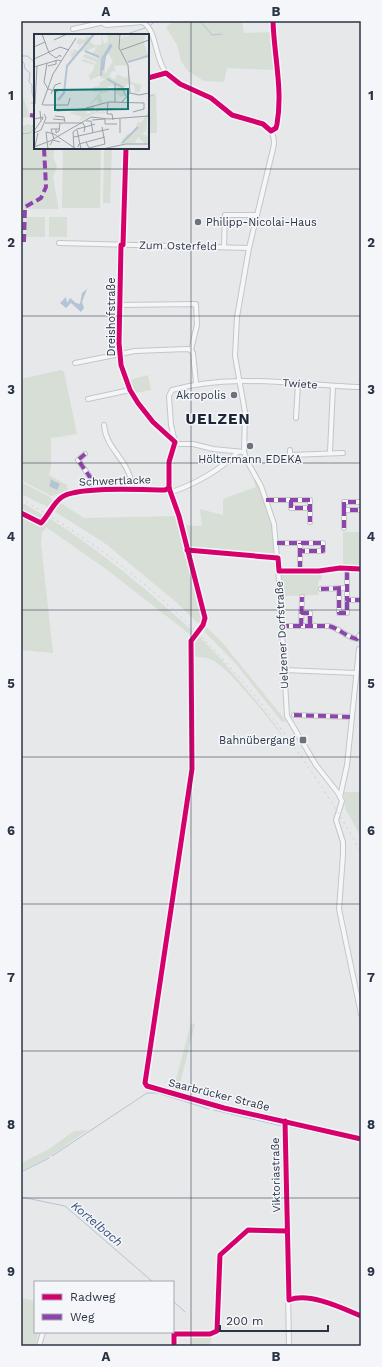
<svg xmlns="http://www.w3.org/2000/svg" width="382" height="1367" viewBox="0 0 382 1367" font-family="'Work Sans',sans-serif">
<rect width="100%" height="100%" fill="#e6e8ea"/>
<g fill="#d6ded6">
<path d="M174,21H242L244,33L271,32L275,70L227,68L224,82L204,81L188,71L181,61L177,45L166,27Z"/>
<path d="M21,92L30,116L21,119Z"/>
<path d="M156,93L157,133H148V95Z"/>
<path d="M28,124L30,126L35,124V148H55L53,157L57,167L53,177L58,205V209H25L24,242H21V127Z"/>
<path d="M104,148H112L110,203H103Z"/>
<path d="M63,149H101L100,208H62Z"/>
<rect x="26" y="217" width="19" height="20"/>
<rect x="49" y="217" width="18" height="20"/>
<path d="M61,370L64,372L77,434L51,438V468L49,475L67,485L68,491L51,496L21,480V379Z"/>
<path d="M148,375L151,390L135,393L130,380Z"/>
<path d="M253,479H258L271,512L278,558L187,550L204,617L201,626L176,602L106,544L54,511L59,502L84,518L179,516L181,525L202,526L200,509L223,515V499L256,487Z"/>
<path d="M21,482L50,497L54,501L50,508L21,494Z"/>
<path d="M21,502L45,516L39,520L21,511Z"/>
<path d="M21,515L42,526L49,518C101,551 148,591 194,632L192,636L106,569L46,527L42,533L41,543L53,653L21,650Z"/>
<path d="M343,532H361V567L343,566Z"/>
<path d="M281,573L322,574V579L318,581V595L282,596Z"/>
<path d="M205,626L221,641L286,721L282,722L236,664L202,629Z"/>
<path d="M197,634L222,660L268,715L287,742C274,726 227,664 210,659C205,657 198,657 192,656L191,643Z"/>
<path d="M344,792H361V837L345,808Z"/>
<path d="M191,1023L195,1024L178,1092L173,1091Z"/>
<path d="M88,1130L49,1157L21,1171V1163L49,1149L74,1131Z"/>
<path d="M21,1298L35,1301V1332H38L36,1346H23V1342H21Z"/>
<path d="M212,1335L210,1346H191L192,1336Z"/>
</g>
<g fill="#b4c4d5">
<path d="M87,289L82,302L84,308L81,312L71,303L66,308L60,303L66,297L67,303L70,298L76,303L80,304L82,293Z"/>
<path d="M50,479L60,484L57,490L49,486L51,481Z"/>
</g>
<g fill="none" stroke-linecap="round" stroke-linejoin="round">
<g stroke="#b4c4d5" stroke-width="1">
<path d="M200,21L212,35L222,34"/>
<path d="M150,26L155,21"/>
<path d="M124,35L145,28"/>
<path d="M21,56H27L35,62"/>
<path d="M21,60L24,63L25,69L30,73L29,82L32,85V93L35,103"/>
<path d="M148,97L153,95"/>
<path d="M31,103H34"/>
<path d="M21,134L30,133L34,129L33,125"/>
<path d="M214,1110L282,1126"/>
<path d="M290,1127L361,1142"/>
<path d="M52,1156L147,1093H158L209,1109"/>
<path d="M21,1172L49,1158"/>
<path d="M21,1197L65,1206L153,1282"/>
<path d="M173,1301L185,1312"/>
</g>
<g stroke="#c4c6c8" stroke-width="6">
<g id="minor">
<path d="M99,21L106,25L143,22C161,35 151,68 178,83C189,89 201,92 211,98C221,105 228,113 239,118C248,122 260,121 267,127C274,133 275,141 273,149L249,248L237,317L235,356L245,412L244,452L247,461L261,486L274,524L279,580L287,716L316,765L338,793L342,801L336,820L343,842V855L339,909L361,1014"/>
<path d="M73,29L100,23"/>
<path d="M271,131L276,128L277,124C283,90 274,55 273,21"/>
<path d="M59,243L249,248"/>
<path d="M121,245L119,343L121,365L130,390L146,414L177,444H193L213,449L244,452"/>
<path d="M224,247L225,215H257"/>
<path d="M120,305L196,304L197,325L191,350"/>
<path d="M75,363L135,351L187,349L191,350L193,353L196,383"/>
<path d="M88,399L130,390"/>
<path d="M296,418L298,384"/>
<path d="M104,425C106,451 131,460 132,489"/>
<path d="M290,450V455L343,453"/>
<path d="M330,452L333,386"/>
<path d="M85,454L78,460L90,477L91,491"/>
<path d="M169,488V462L175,442L171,425L169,396L172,390C233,373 298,385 361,387"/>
<path d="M169,488L172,492C197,483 219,471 238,452"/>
<path d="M59,500L71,492L132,489L165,490L169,488"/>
<path d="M266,500H310V522"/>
<path d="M291,500V508H310"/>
<path d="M344,510V502H361"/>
<path d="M344,528V510H361"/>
<path d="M277,543H323V551H300V543"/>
<path d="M300,569V551"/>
<path d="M347,572V600H361"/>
<path d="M339,588V613H347V600"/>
<path d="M321,589L347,588"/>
<path d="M301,613H310V626"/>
<path d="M281,626H329C340,629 346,637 357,639L360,635"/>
<path d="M301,626L302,597"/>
<path d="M284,670L356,673"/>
<path d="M294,715L352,717"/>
<path d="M340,797L347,765L359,649"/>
<path d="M147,1086L224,1108L285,1121L289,1346"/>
<path d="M289,1300C309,1292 342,1308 361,1316"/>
<path d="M39,1346L43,1332"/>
</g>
</g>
<use href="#minor" stroke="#f5f6f7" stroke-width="4"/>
<path stroke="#cecfd2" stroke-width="1" stroke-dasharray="2 4" stroke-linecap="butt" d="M21,499C171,584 277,703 361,852"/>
<g stroke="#8e44ad" stroke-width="4" stroke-dasharray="8 4" stroke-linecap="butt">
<path d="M30,115L35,116"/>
<path d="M24,242L25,207L41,198L46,187L44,148"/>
<path d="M85,454L78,460L90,477L91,491"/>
<path d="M266,500H310V522"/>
<path d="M291,500V508H310"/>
<path d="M344,510V502H361"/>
<path d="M344,528V510H361"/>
<path d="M277,543H323V551H300V543"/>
<path d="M300,569V551"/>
<path d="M347,572V600H361"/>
<path d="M339,588V613H347V600"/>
<path d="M321,589L343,588"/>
<path d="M301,613H310V626"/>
<path d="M281,626H329C340,629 346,637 357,639L360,635"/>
<path d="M301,626L302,597"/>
<path d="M294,715L352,717"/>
</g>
<g stroke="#f4f6f9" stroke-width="8">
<g id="cycleway">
<path d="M148,78L166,73L180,84L211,98L232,115L263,124L271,131L276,128L277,124C283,90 274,55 273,21"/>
<path d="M126,148L123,245H121L119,343L121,365L130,390L138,403L153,422L175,442L169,462V488"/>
<path d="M169,488L179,516L205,618L203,625L191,641L192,769L145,1083L147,1086L224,1108L361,1139"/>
<path d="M21,513L41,523C49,515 53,503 62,497C78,486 144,490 165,490L169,488"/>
<path d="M187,550L278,558L279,571H319L340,568L361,569"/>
<path d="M285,1121L289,1300C309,1292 342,1308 361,1316"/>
<path d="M174,1346V1334H210L217,1331L220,1255L248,1230L287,1231"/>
</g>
</g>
<use href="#cycleway" stroke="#d6006c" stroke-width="5"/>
</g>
<path fill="none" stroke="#2b3445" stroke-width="1" stroke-opacity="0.55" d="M191,21V1346M21,169H361M21,316H361M21,463H361M21,610H361M21,757H361M21,904H361M21,1051H361M21,1198H361"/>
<g fill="#6c737f" stroke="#f4f6f9" stroke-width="1.5">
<circle cx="198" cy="222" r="4"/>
<circle cx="234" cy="395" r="4"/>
<circle cx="250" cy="446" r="4"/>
<rect x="299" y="736" width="8" height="8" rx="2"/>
</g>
<g text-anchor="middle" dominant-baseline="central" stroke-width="3" stroke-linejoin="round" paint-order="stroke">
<g font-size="11" fill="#2b3445" stroke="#f4f6f9" text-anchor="end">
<text x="206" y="222" text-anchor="start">Philipp-Nicolai-Haus</text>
<text x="226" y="395">Akropolis</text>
<text x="250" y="459" text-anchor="middle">Höltermann EDEKA</text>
<text x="295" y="740">Bahnübergang</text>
</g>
<g font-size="11" fill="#2b3445" stroke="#f4f6f9">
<text transform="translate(178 246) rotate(1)">Zum Osterfeld</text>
<text transform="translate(111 317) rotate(-90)">Dreishofstraße</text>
<text transform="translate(300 384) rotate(4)">Twiete</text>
<text transform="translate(115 481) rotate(-2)">Schwertlacke</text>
<text transform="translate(282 635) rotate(-93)">Uelzener Dorfstraße</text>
<text transform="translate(219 1095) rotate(14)">Saarbrücker Straße</text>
<text transform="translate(276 1175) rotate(-91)">Viktoriastraße</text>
</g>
<g font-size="12" font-style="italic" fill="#34527a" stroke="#f4f6f9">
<text transform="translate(97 1224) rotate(40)">Kortelbach</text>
</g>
<g font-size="15" font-weight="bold" letter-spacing="1" fill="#1d2536" stroke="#f4f6f9">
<text x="218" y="419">UELZEN</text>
</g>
</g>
<g transform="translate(34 34)">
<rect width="115" height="115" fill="#e6e8ea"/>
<path d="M60,0L56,8L62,12L68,10L67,0L70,10L74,8L73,0H86V5L89,4L90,0L91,3L100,0L111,1L110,9L115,23H104L93,28L94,31L80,32L82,38L95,40L78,37L75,42L81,46L83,40L92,44L96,41L97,48L108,51L105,58L101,59L100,51L93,50L88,57L91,61L87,63L81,58V52H74V58L66,60L69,69L64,70V65L55,71L66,58H59V53L66,52L65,49L71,45L67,44V41L56,46L55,42L53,43L59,37L50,33L59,37L61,31L47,27L49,25L62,30V28L49,23L51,20L64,25L65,23L58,20L63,13L42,19L38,25L37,21L32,22L38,20L35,16L40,19L39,15L45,17L52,12L48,9L44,15L46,11L42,9L45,4L50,6L53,2L58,4ZM74,19L79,27L71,40L70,25ZM64,73L66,75L63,79L69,77L73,79L59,80L45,87L48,83L35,79L52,74V80L57,79V76L61,79ZM114,78L112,97L115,101L111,97L108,100L114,102L115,108L111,110L104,103L101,109L86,110L93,100L98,99L102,93L105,84L104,88L107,89Z" fill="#d6ded6" fill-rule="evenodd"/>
<path fill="none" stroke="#b4c4d5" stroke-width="2" d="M51,17L65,23M94,28L114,22M69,36L71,22L78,11M67,42L68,25L77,10M73,45L88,53L92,62M24,66L30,59L33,32L60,0M88,109L104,93"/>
<path fill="none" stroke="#9ba0a8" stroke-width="1" d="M8,0L15,19M86,0L85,14L94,31L96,59M20,6L33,0M0,13L11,8M87,16L115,6M15,19L22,24L26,21L27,23M0,25L26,13L35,16M14,32L22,30V26M0,33L24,26L27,27M10,48L13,29M10,48L14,55L24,58M96,59L105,61L115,59M17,60L21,51L27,49M74,68L73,80H78L79,86M81,68V50M87,69L96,59M1,70L3,32M8,71L19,40L42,4M9,71H34L36,64M52,74L75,68L110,69V75L99,78M23,77L60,74M21,82L30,83L31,88M0,85L9,83L8,86M19,85L31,86M86,85V99M58,86L71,85V90H83M52,87H57L59,99M11,89H49L51,93L43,95M22,95V99L25,97L26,89M43,96L47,115M0,97L7,87L6,77M12,98L20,100L42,115M12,98L14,115M50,98L51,93L61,90M0,99L7,96L12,84L10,80M40,103L75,95M20,105L17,95H26M52,108L55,114L71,110L68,93M16,111L19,106L26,108M1,112L4,99M0,113L16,107L57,83L75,85L115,82M44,113L45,110L71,103M40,115L39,98L43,95M68,115L92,110H115"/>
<path fill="#0f766e" fill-opacity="0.15" stroke="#0f766e" stroke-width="2" d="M94,55V75L21,76V56Z"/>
<rect width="115" height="115" fill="none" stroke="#2b3445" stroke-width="2"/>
</g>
<rect width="382" height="1367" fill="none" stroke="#f4f6f9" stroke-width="44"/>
<rect x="34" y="1281" width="140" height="52" fill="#f4f6f9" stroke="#a4a8b1"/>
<rect x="42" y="1294" width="20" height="6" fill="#d6006c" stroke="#a4a8b1"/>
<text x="70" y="1301" font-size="12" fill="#2b3445">Radweg</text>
<rect x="42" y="1314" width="20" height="6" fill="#8e44ad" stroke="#a4a8b1"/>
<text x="70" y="1321" font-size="12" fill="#2b3445">Weg</text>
<path d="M220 1325v6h108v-6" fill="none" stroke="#2b3445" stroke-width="2"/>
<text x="226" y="1325" font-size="12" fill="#2b3445" stroke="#f4f6f9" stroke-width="3" paint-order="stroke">200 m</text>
<rect x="22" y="22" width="338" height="1323" fill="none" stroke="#2b3445" stroke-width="1.5"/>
<g font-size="13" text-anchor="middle" font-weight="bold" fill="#2b3445">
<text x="106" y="16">A</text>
<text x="276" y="16">B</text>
<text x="11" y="100">1</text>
<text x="371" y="100">1</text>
<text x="11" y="247">2</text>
<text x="371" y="247">2</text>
<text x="11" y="394">3</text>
<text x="371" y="394">3</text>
<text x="11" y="541">4</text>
<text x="371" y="541">4</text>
<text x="11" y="688">5</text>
<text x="371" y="688">5</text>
<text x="11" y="835">6</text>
<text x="371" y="835">6</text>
<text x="11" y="982">7</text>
<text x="371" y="982">7</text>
<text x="11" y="1129">8</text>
<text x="371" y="1129">8</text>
<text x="11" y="1276">9</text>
<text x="371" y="1276">9</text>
<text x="106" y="1361">A</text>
<text x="276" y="1361">B</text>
</g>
</svg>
